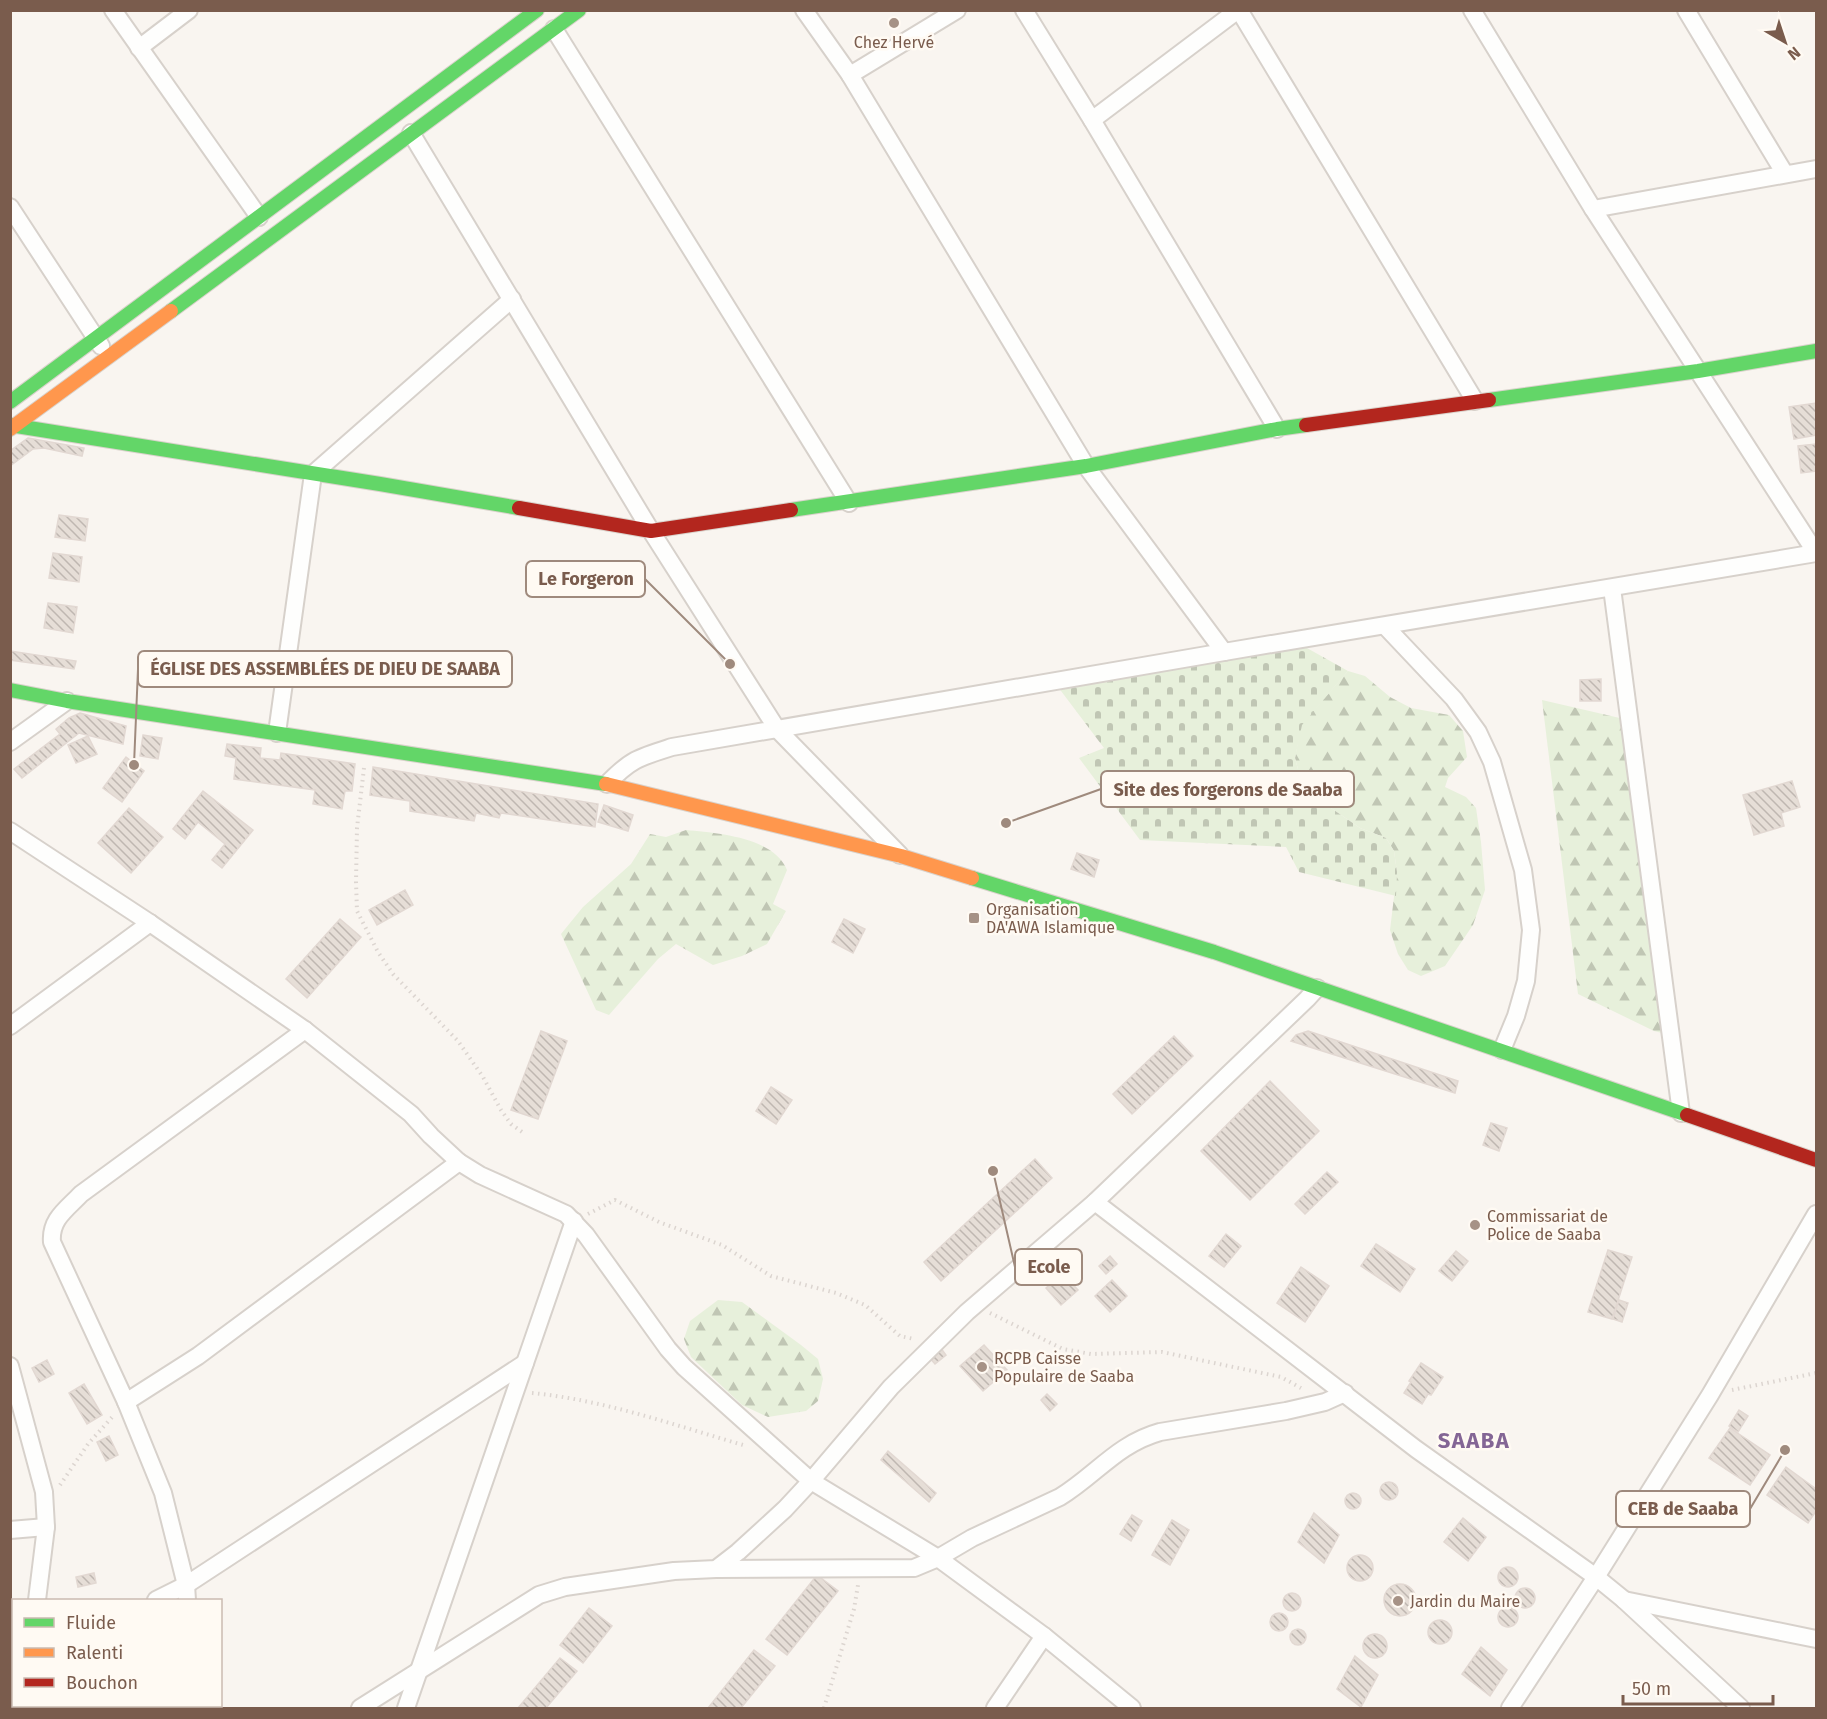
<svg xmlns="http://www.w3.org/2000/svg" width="1827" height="1719" viewBox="0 0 1827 1719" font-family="'Fira Sans',sans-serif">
<defs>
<pattern id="forest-firs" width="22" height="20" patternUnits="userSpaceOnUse" patternTransform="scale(1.5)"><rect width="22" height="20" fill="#e7f0db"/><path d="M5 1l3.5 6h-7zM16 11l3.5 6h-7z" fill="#c0c6b4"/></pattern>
<pattern id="cemetery-stones" width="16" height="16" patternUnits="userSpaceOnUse" patternTransform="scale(1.5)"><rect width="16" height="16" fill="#e7f0db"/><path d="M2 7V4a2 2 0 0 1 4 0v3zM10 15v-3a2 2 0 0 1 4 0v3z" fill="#c0c6b4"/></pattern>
<pattern id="building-back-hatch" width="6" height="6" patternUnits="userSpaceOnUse" patternTransform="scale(1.5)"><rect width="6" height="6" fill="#e6ded7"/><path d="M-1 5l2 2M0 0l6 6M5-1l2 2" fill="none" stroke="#bfb7b1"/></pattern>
</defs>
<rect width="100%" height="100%" fill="#f9f5f0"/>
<g fill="url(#forest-firs)">
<path d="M1348,671L1365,676L1390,697L1411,708L1449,715L1463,731L1467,757L1448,778L1445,787L1466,797L1476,808L1481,842L1485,890L1473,925L1445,966L1421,976L1408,970L1398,954L1390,930L1397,872L1394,851L1386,838L1360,828L1315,797L1301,781L1295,758L1301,725Z"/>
<path d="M1542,700L1624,719L1662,1033L1654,1031L1578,994Z"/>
<path d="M686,830C717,833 774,837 787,870L773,904L786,911L767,944L742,956L713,965L676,944L658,959L609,1015L596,1010L561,934L583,907L631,864L650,834L666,837Z"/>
<path d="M718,1300L742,1302L801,1345L818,1359L823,1379L818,1401L806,1411L768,1417L742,1405L691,1357L684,1339L690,1321Z"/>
</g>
<path fill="url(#cemetery-stones)" d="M1298,643L1348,671L1302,725L1295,758L1301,781L1315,797L1360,828L1386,838L1394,851L1397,872L1396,896L1299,872L1286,847L1140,840L1079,758L1104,748L1055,683Z"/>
<g fill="url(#building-back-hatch)" stroke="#e2d8d2" stroke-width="1.5">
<path d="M1816,403V435L1794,439L1789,407Z"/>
<path d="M28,438L84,448L82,456L44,448L33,449L10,466V451Z"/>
<path d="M1816,444V471L1801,473L1798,446Z"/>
<path d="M59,515L88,519L85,541L55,537Z"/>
<path d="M53,553L82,557L79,582L49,578Z"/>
<path d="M48,603L77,607L73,633L44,628Z"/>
<path d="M10,651L76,661L74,669L10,660Z"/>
<path d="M1601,679V701H1580V680Z"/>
<path d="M80,713L126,726L123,744L79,733L22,778L14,769L60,734L56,729L69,718Z"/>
<path d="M143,735L162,738L158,759L140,756Z"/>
<path d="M88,736L97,754L76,763L68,745Z"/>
<path d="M227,744L261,748L260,758L280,760L281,753L355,764L352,791H345L342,809L313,804L315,790L234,779L236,758L225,756Z"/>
<path d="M126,757L144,771L122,802L103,788Z"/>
<path d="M373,767L598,804L595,827L501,813L499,818L476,813L474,821L410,811V801L370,795Z"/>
<path d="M1792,781L1800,807L1781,813L1784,826L1754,835L1743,795Z"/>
<path d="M203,791L253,830L222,868L212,860L225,844L198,822L185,839L173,829Z"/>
<path d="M604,805L633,815L628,831L598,822Z"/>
<path d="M129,808L163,837L131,873L98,843Z"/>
<path d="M1077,853L1099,860L1094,877L1071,869Z"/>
<path d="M405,890L413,905L377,925L369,910Z"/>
<path d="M340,919L361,937L307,998L286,979Z"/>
<path d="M844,919L865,929L853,953L832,942Z"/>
<path d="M541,1031L567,1041L538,1119L511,1110Z"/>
<path d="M1308,1031L1458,1081L1455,1093L1291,1041L1296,1035Z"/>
<path d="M1174,1036L1193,1056L1132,1114L1113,1094Z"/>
<path d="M1270,1081L1319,1131L1250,1200L1201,1151Z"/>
<path d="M771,1087L792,1100L776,1124L756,1111Z"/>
<path d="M1491,1123L1507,1128L1499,1151L1483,1145Z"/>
<path d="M1035,1159L1052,1178L941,1281L924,1262Z"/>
<path d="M1327,1172L1338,1182L1305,1214L1295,1204Z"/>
<path d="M1226,1234L1241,1246L1224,1267L1209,1256Z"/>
<path d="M1376,1244L1415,1269L1400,1292L1361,1266Z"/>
<path d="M1608,1250L1632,1257L1612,1319L1588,1312Z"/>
<path d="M1456,1251L1468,1261L1452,1281L1439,1271Z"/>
<path d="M1110,1256L1117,1264L1106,1274L1099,1266Z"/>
<path d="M1301,1267L1329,1286L1305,1322L1277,1303Z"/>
<path d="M1062,1273L1078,1290L1061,1305L1046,1288Z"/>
<path d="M1112,1280L1127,1296L1110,1312L1095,1296Z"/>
<path d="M1619,1300L1628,1303L1622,1322L1613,1319Z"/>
<path d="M984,1345L1007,1370L983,1391L960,1366Z"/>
<path d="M940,1347L946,1355L935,1364L929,1357Z"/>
<path d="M47,1360L54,1374L39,1382L32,1368Z"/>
<path d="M1421,1363L1443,1377L1431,1395L1428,1394L1422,1404L1404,1393L1411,1382L1409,1381Z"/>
<path d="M84,1384L102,1415L87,1424L69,1393Z"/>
<path d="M1047,1394L1057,1404L1050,1411L1041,1400Z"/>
<path d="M1739,1410L1748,1416L1738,1432L1729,1426Z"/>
<path d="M1730,1428L1770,1455L1750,1485L1709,1458Z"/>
<path d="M109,1436L118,1455L106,1461L97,1442Z"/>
<path d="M888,1451L936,1493L929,1502L881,1460Z"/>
<path d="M1786,1467L1816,1489V1511L1808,1523L1767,1495Z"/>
<circle cx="1389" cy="1491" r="9"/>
<circle cx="1353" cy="1501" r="8"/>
<path d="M1314,1513L1339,1535L1324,1563L1298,1542Z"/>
<path d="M1132,1515L1142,1521L1131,1541L1120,1534Z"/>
<path d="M1463,1518L1486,1537L1468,1561L1444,1542Z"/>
<path d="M1172,1520L1189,1530L1170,1565L1152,1555Z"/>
<circle cx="1360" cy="1568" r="13"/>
<circle cx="1508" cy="1577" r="10"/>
<path d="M94,1573L96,1583L78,1587L76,1577Z"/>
<path d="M817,1575L838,1591L787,1655L766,1639Z"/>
<circle cx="1400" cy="1600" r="16"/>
<circle cx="1525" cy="1598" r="10"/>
<circle cx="1292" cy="1602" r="9"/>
<circle cx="1508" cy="1617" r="10"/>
<path d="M589,1608L612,1626L583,1663L560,1645Z"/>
<circle cx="1279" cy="1622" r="9"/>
<circle cx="1440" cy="1632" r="12"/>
<circle cx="1298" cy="1637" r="8"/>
<circle cx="1375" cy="1646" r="12"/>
<path d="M1481,1647L1507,1670L1490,1696L1462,1674Z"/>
<path d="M754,1650L775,1666L741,1708H708Z"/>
<path d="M1355,1656L1378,1675L1361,1707L1337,1689Z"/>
<path d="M560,1658L577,1671L546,1708H518Z"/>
</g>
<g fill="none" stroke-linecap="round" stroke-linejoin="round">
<g stroke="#d7d1cb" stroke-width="20">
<g id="street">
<path d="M113,10L259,217"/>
<path d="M804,10L850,75L1086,466L1224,652"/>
<path d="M1024,10L1092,120L1277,429"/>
<path d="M1239,10L1475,401"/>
<path d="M1472,10L1593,209L1816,553"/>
<path d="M1686,10L1785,174"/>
<path d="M554,29L849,503"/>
<path d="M139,48L189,10"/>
<path d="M850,75L957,10"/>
<path d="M1092,120L1238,10"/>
<path d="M411,133L651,531L777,729L900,855"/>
<path d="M10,207L101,346"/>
<path d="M1593,209L1816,169"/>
<path d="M1612,588L1681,1113"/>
<path d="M1385,626L1454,699L1478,732L1492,762L1523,870L1531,930L1526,981L1516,1016L1502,1050"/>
<path d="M277,733L313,474L512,299"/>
<path d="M10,742L67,701"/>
<path d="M607,784C631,759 640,757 672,747L1224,652L1816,553"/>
<path d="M10,831L150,923L305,1030L411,1114L431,1136L459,1162L480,1175L566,1214L586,1235L668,1349L684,1367L811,1481L938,1558L1044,1636L1132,1708"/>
<path d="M10,1026L150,923"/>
<path d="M1095,1202L1416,1449L1596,1577L1623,1599L1741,1708"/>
<path d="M10,1366L44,1492L46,1527L37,1600"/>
<path d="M126,1402L198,1356L459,1162"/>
<path d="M10,1530L46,1527"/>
<path d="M716,1569L914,1568L938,1558L972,1538L1060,1497C1096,1475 1117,1444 1160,1432L1286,1411L1325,1402L1345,1393"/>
<path d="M156,1600L186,1585L525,1363"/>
<path d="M187,1600L186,1585L163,1493L126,1402L52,1242C50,1219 67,1209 81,1194L305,1030"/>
<path d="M1624,1600L1816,1639"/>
<path d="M84,1706V1708"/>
<path d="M194,1706V1708"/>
<path d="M360,1708L539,1595L565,1587L674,1571L716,1569L738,1552L785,1509L811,1481L891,1387L967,1312L1095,1202L1307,999L1317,988"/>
<path d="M406,1708L574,1221"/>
<path d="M995,1708L1044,1636"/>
<path d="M1510,1708L1596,1577L1710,1395L1816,1214"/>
</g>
</g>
<g stroke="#d9d2cb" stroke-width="16">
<g id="fast">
<path d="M171,311L579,10"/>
<path d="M1489,400L1698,371L1816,351"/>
<path d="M10,402L537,10"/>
<path d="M10,425L380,484L519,508"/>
<path d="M791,510L1086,466L1277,429L1306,425"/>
<path d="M10,690L67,701L606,784"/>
<path d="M972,878L1214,952L1687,1115"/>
</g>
</g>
<g stroke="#d9d2cb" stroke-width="16">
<g id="slow">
<path d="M10,429L171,311"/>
<path d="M606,784L901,856L972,878"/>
</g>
</g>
<g stroke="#d9d2cb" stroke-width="16">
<g id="jam">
<path d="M1306,425L1489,400"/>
<path d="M519,508L651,531L791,510"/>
<path d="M1687,1115L1816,1160"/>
</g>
</g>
<g stroke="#dcd5d0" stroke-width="4" stroke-dasharray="1.5 4.5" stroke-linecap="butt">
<path d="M364,768L357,828L356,882L357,911L378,952L393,974L458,1041L483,1077L501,1110L511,1124L525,1134"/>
<path d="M588,1214L615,1200L659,1222L722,1245L771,1276L836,1293L865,1305L900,1336L914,1339"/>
<path d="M990,1313L1063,1349L1091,1354L1162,1352L1281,1377L1301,1388"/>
<path d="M1732,1390L1816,1373"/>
<path d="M532,1393C604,1400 674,1425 743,1445"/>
<path d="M60,1485L88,1444L114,1415"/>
<path d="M824,1708L854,1609L858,1585"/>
</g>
<use href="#street" stroke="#fefefd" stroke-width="16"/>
<use href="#fast" stroke="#63d668" stroke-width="14"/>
<use href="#slow" stroke="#ff974d" stroke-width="14"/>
<use href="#jam" stroke="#b3261e" stroke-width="14"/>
</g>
<g fill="#a69286" stroke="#fffaf3" stroke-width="2">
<circle cx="894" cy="23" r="6"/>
<rect x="968" y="912" width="12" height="12" rx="3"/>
<circle cx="1475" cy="1225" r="6"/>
<circle cx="982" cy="1367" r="6"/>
<circle cx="1398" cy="1601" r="6"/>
</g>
<g text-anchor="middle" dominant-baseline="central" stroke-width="5" stroke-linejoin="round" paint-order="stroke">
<g font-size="16" fill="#7a5c4d" stroke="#fffaf3" text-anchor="start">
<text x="894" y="42" text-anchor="middle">Chez Hervé</text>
<text x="986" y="909">Organisation<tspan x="986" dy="18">DA'AWA Islamique</tspan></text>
<text x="1487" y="1216">Commissariat de<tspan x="1487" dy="18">Police de Saaba</tspan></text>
<text x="994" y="1358">RCPB Caisse<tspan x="994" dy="18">Populaire de Saaba</tspan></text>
<text x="1410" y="1601">Jardin du Maire</text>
</g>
<g font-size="22" font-weight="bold" letter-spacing="1.5" fill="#846695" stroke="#fffaf3">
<text x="1474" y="1440">SAABA</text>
</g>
</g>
<path fill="none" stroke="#9f8a7d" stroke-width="2" d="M730 664L645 579M134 765L138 669M1006 823L1101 789M993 1171L1015 1267M1785 1450L1750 1509"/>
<g fill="#9f8a7d" stroke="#fffaf3" stroke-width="2">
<circle cx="730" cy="664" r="6"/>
<circle cx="134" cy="765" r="6"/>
<circle cx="1006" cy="823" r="6"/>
<circle cx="993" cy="1171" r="6"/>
<circle cx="1785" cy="1450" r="6"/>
</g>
<g fill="#fffaf3" stroke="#9f8a7d" stroke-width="2">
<rect x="526" y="561" width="119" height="36" rx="6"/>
<rect x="138" y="651" width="374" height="36" rx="6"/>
<rect x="1101" y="771" width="253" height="36" rx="6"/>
<rect x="1015" y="1249" width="67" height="36" rx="6"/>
<rect x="1616" y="1491" width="134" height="36" rx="6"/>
</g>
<g font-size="18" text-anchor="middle" font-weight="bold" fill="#7a5c4d">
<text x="586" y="585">Le Forgeron</text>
<text x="325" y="675">ÉGLISE DES ASSEMBLÉES DE DIEU DE SAABA</text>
<text x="1228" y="796">Site des forgerons de Saaba</text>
<text x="1049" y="1273">Ecole</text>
<text x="1683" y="1515">CEB de Saaba</text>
</g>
<rect width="1827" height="1719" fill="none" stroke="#7a5c4d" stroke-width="24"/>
<rect x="12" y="1599" width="210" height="108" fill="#fffaf3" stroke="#cabbb1" stroke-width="1.5"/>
<rect x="24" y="1618" width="30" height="9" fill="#63d668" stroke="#cabbb1" stroke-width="1.5"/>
<text x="66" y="1629" font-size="18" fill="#7a5c4d">Fluide</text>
<rect x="24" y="1648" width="30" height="9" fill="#ff974d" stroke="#cabbb1" stroke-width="1.5"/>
<text x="66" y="1659" font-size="18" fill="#7a5c4d">Ralenti</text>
<rect x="24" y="1678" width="30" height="9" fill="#b3261e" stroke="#cabbb1" stroke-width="1.5"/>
<text x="66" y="1689" font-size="18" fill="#7a5c4d">Bouchon</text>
<g transform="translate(1785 42) rotate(141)" stroke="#fffaf3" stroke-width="4.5" paint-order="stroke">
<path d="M0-4.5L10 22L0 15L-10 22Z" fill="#7a5c4d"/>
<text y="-9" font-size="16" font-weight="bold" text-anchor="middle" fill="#7a5c4d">N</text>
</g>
<path d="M1623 1695v9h150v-9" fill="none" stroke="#7a5c4d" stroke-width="3"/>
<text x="1632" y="1695" font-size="18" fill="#7a5c4d" stroke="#fffaf3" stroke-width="4.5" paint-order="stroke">50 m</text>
</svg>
